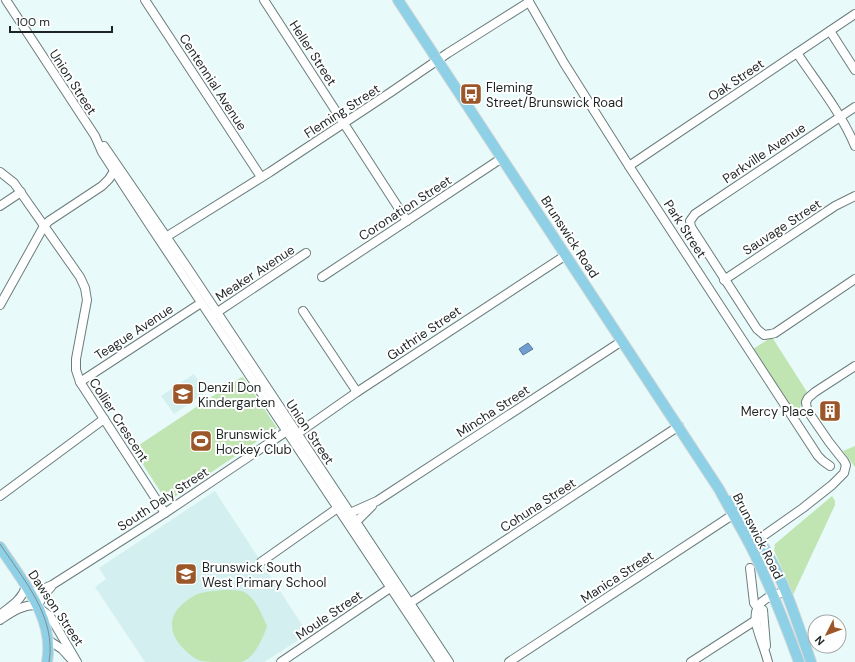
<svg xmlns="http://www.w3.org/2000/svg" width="855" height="662" viewBox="0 0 855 662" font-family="'DM Sans',sans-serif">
<rect width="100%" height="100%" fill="#e8fbfa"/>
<g fill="#d3efef">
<path d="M194,374L206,392L174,414L161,396Z"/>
<path d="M215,491L308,634L264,662H145L95,587L106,579L99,568Z"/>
</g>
<g fill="#c0e5b3">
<path d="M772,337L807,392L796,416L753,349Z"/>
<path d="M243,377L277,428L167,502L133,449L240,378Z"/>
<path d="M855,446V467L843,451Z"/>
<path d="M832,496L835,501V505L793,595L774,550L775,544Z"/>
<path d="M225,590C230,590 236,590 241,591C254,594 262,615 267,626C263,638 255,658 241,662C235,662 228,662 222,662C216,662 207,662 201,661C195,659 190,655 186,651C165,632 168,611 192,597C201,591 214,591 225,590Z"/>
</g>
<path fill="#719ed0" stroke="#58799c" d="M528,343L533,349L523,355L519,349Z"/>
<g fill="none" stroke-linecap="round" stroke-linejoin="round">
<g stroke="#6c7c7c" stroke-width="10">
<g id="minor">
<path d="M6,0L95,136L102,152L149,224L440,662"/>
<path d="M145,0L261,177"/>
<path d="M264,0L407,221"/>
<path d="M528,0L564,63L629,166L818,456L823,461L830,466"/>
<path d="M830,31L855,70"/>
<path d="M797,53C817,83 842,114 855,146"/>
<path d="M855,107L695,214L690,221L691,227L757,329L764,335L771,334L775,333L855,279"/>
<path d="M104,146L187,267L449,662"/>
<path d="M629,166L855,14"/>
<path d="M0,172L14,183L80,277L85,288L87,300L76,359V370L80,382L165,513"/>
<path d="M0,206L21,192"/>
<path d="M166,237L270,172L391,92L448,53L529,2"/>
<path d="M322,277L502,158"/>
<path d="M724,280L835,206L855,196"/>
<path d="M0,305L44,226L49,221L102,186L109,179L114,171"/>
<path d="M303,311L357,392"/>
<path d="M213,315L306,253"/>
<path d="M80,382L201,303"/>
<path d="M297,434L357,392L566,255"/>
<path d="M0,496L104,419"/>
<path d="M350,513L377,501L622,341"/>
<path d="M356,522L372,506"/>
<path d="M759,539L803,508L832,485L844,473L846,465L844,461L829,442L807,410L806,402L808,398L815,392L855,366"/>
<path d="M261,562L342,505"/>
<path d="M750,568L754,603L757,607"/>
<path d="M29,591L36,592L52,585L165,513L287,431"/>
<path d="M410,603L679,426"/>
<path d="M40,609L50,616L77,662"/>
<path d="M763,610L766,646"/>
<path d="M1,614C11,606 22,600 26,586"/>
<path d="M0,620C12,612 23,604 38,605L43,596L51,587"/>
<path d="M48,640L62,649L72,660"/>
<path d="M281,662L390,588"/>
<path d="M509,662L737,512"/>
<path d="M691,662L756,620L763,613"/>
<path d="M768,662C760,630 737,601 786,592"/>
</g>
</g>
<g stroke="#d6d8d8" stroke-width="12">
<g id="major">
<path d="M398,0L719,489C731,512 745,533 756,557C772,591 786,626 799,662"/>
<path d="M730,501C743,517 756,533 766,551C786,585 798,625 811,662"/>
<path d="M0,547C23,582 55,618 47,662"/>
</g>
</g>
<use href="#minor" stroke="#fff" stroke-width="8"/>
<use href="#major" stroke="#8ed0e5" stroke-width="10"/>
<path stroke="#818d8d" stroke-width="1" d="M0,544C23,579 57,617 49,662"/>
</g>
<defs>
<g id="bus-square" transform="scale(1.15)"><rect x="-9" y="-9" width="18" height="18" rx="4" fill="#9b5729" stroke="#fff"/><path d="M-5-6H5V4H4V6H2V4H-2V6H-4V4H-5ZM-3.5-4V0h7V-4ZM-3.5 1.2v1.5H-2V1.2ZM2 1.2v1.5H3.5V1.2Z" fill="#fff"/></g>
<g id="school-square" transform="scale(1.15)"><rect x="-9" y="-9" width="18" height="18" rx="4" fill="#9b5729" stroke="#fff"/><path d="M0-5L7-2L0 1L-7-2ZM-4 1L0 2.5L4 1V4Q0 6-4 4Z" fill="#fff"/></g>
<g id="building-square" transform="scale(1.15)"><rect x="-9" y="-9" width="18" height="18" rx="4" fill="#9b5729" stroke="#fff"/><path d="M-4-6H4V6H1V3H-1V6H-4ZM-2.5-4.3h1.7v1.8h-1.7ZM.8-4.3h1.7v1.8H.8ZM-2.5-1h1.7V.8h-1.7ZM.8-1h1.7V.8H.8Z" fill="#fff"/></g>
<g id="stadium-square" transform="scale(1.15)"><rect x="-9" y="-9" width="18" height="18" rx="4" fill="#9b5729" stroke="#fff"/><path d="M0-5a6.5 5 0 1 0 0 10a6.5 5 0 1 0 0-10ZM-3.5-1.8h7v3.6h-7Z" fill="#fff"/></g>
</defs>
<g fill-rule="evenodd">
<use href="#bus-square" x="471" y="94"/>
<use href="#school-square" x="183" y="394"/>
<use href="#building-square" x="830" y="411"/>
<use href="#stadium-square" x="201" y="441"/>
<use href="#school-square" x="186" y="574"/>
</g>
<g text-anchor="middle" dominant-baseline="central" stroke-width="4" stroke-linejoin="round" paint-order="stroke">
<g font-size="13" fill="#1e2424" stroke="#fff">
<text transform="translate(313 53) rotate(57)">Heller Street</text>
<text transform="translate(736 80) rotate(-34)">Oak Street</text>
<text transform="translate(73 82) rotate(57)">Union Street</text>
<text transform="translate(213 82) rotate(57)">Centennial Avenue</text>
<text transform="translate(342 111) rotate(-33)">Fleming Street</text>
<text transform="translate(764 153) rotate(-34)">Parkville Avenue</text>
<text transform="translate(405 208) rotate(-33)">Coronation Street</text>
<text transform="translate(782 227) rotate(-33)">Sauvage Street</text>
<text transform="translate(685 229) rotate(57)">Park Street</text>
<text transform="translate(570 237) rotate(57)">Brunswick Road</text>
<text transform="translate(255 273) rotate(-33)">Meaker Avenue</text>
<text transform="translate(134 332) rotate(-33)">Teague Avenue</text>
<text transform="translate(424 333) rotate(-34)">Guthrie Street</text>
<text transform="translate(493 411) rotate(-33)">Mincha Street</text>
<text transform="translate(119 420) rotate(57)">Collier Crescent</text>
<text transform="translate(310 432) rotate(56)">Union Street</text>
<text transform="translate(163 499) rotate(-33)">South Daly Street</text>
<text transform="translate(538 505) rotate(-33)">Cohuna Street</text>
<text transform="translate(758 536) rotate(63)">Brunswick Road</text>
<text transform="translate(617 577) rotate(-33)">Manica Street</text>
<text transform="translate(56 608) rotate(56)">Dawson Street</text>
<text transform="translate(329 615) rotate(-34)">Moule Street</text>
</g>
<g font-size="13" fill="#1e2424" stroke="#fff" text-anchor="start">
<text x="486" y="87">Fleming<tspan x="486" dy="15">Street/Brunswick Road</tspan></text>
<text x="198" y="387">Denzil Don<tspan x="198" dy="15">Kindergarten</tspan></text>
<text x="814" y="411" text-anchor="end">Mercy Place</text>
<text x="216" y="434">Brunswick<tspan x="216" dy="15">Hockey Club</tspan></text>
<text x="202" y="567">Brunswick South<tspan x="202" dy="15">West Primary School</tspan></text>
</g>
</g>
<g transform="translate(827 634) rotate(228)"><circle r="19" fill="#ffffff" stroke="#a5a7a7"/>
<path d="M0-3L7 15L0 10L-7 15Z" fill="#9b5729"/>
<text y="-6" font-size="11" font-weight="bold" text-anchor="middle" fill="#1e2424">N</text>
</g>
<path d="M10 26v6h102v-6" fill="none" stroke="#1e2424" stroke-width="2"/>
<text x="16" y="26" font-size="12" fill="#1e2424" stroke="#ffffff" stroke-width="3" paint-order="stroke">100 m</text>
</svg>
